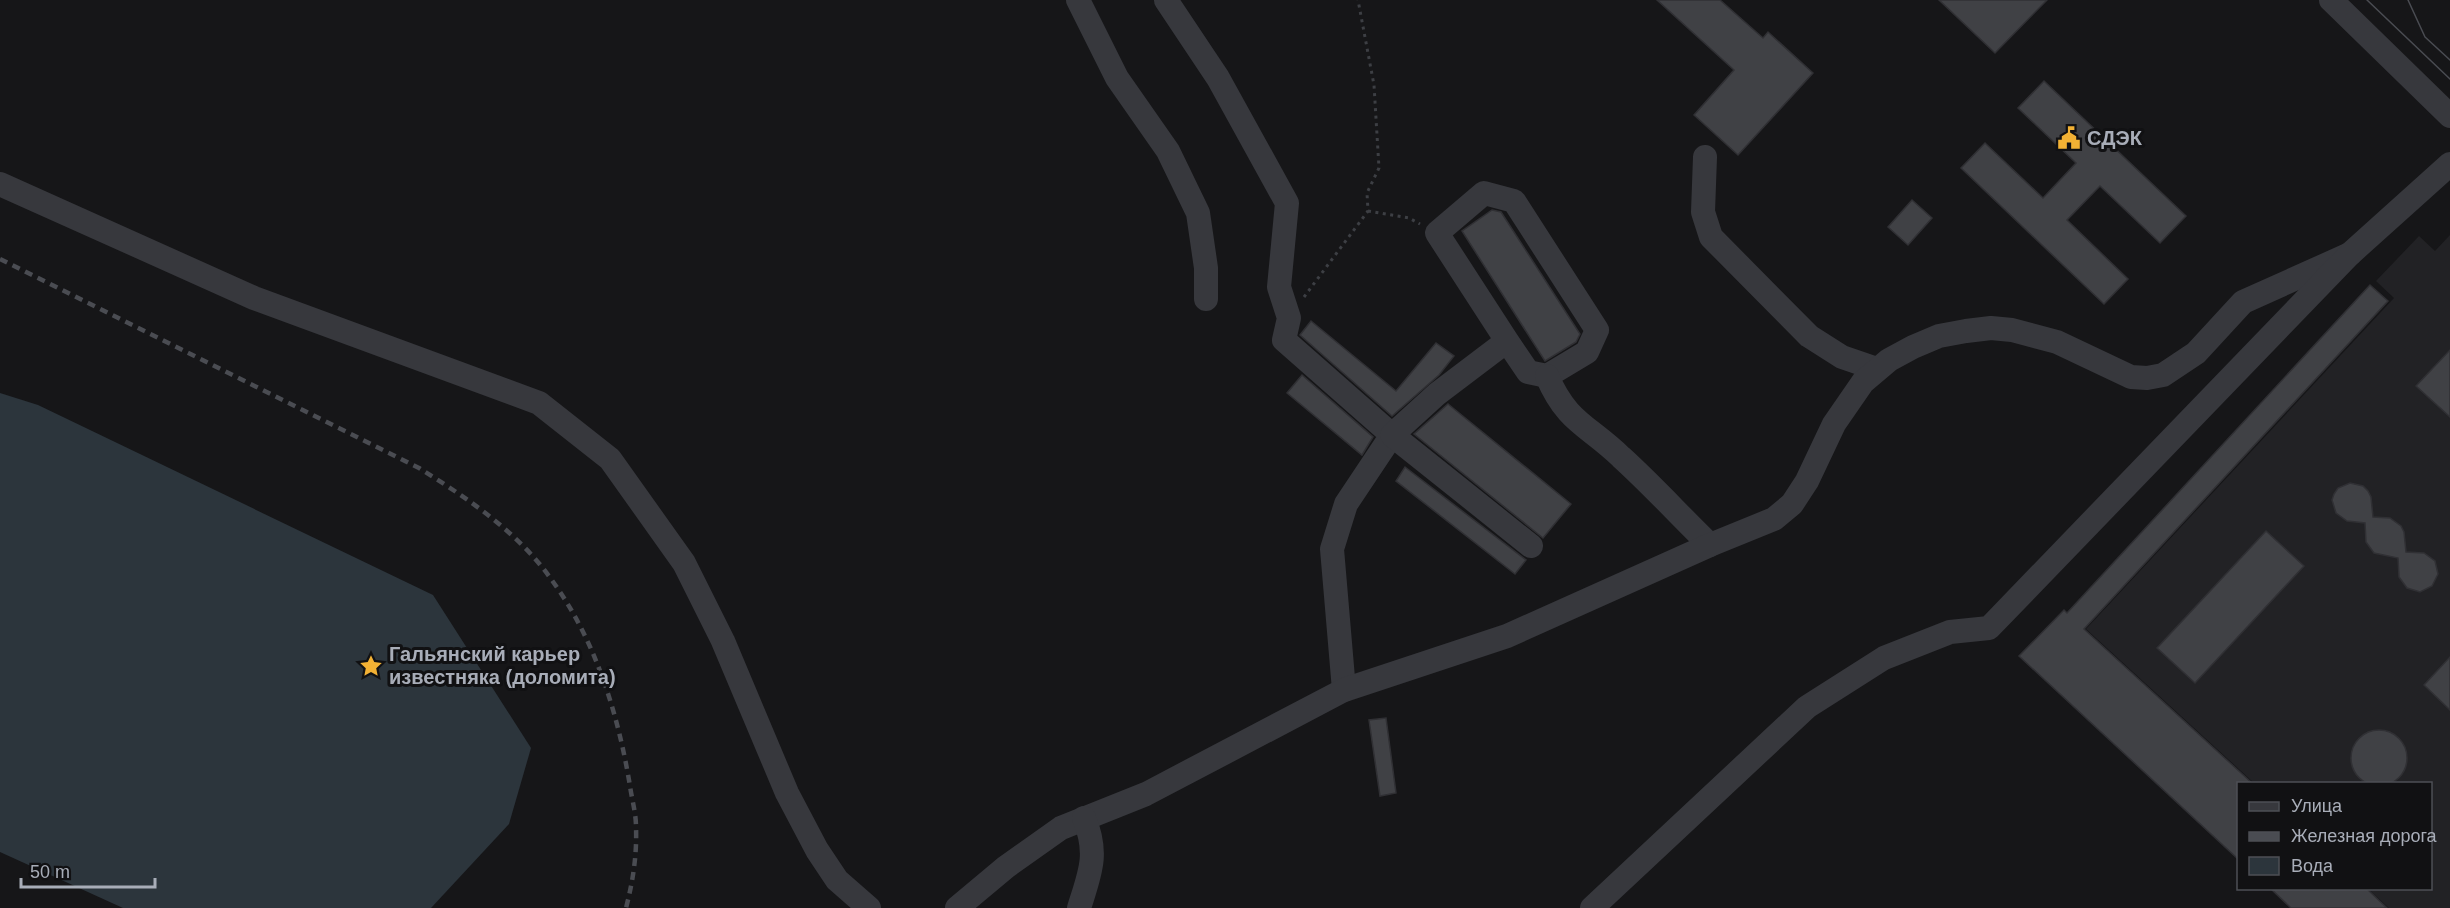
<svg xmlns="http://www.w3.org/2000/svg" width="2450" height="908" viewBox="0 0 2450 908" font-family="Helvetica,sans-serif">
<rect width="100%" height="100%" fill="#161618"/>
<path fill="#222225" d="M2450,235V908H2389L2368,889L2430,888V784L2254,783L2086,629L2394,298L2376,281L2419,236L2435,251Z"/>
<path fill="#2c353c" d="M0,393L38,405L433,595L531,748L509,824L431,908H123L0,852Z"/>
<g fill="#404145" stroke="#303034" stroke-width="1.5">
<path d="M1657,0H1720L1763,38L1768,32L1813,73L1738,155L1694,115L1734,70Z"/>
<path d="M1939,0H2047L1995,53Z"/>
<path d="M2044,81L2186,216L2160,243L2100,186L2067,220L2128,279L2104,304L1961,168L1985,143L2043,198L2076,163L2018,108Z"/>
<path d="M1912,200L1932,218L1908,245L1888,227Z"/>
<path d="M1492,210L1501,212L1580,334L1576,342L1545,361L1462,231Z"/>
<path d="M2370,285L2388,301L2084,629L2252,783H2238V859L2019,656L2064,610L2067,613Z"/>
<path d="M1311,321L1396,391L1436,343L1454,356L1439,375L1392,416L1300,335Z"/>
<path d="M2450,350V417L2416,386Z"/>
<path d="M1302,375L1373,437L1362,455L1287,393Z"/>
<path d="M1448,404L1571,504L1543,538L1414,434Z"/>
<path d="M1405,467L1526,560L1515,574L1396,481Z"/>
<path d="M2350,483L2363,486L2368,491L2371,497L2373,517L2390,518L2401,526L2404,532L2406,552L2424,553L2435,561L2438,574L2432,586L2420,592L2407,588L2399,577L2398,558L2374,553L2366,542L2365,523L2347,521L2336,513L2332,500L2334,494L2338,488Z"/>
<path d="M2266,531L2304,566L2195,683L2157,648Z"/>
<path d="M2450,657V710L2424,685Z"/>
<path d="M1386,718L1396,793L1380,796L1369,720Z"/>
<circle cx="2379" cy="758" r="28"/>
<path d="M2270,888H2366L2387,908H2291Z"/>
</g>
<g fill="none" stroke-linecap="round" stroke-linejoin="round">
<g stroke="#3d3f44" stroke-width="3" stroke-dasharray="3 4.5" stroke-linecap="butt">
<path d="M1368,211L1409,218L1420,224"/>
<path d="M1304,297L1368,211L1367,193L1379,168L1374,85L1358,0"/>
</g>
<g stroke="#37383d" stroke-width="24">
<path d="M1078,0L1117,78L1168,151L1198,213L1206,268V299"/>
<path d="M1166,0L1218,78L1287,203L1279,287L1289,318L1284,340L1392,435L1346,504L1332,549L1344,690"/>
<path d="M2331,0L2450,116"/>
<path d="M1705,157L1703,212L1711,237L1809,336L1842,357L1877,369"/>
<path d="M0,184L254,298L539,403L610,459L684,563L723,641L787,793L817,850L837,880L869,908"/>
<path d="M1507,341L1437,233L1484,193L1514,201L1597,330L1587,352L1547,376L1528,372L1507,341L1437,394L1392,435L1531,546"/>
<path d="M1547,376C1567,423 1588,425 1621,457C1652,485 1680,516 1710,545"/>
<path d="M957,908L1006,867L1061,828L1146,794L1344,690L1507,636L1710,545L1774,519L1792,504L1807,481L1834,424L1863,382L1889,360L1913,347L1939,336L1966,331L1991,328L2012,330L2057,342L2131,377L2147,378L2163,375L2196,353L2243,302L2350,254"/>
<path d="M1079,908C1090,873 1099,854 1084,818"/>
<path d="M1592,908L1807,707L1884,658L1950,632L1989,628L2350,254L2450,164"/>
</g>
<g stroke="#4a4c52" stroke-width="1.5">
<path d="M2367,0L2450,79"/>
<path d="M2408,0L2425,37L2450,60"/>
</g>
<path stroke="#4a4c52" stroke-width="4.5" stroke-dasharray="8 6" stroke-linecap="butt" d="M0,259L419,468C467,498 518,532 551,579C595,639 618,713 630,786C632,800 636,813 636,827C637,855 633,881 626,908"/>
</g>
<defs>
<g id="civic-bare" transform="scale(1.8)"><path d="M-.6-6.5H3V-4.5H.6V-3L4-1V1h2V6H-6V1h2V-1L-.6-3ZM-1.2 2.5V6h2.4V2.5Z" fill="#f2b134" stroke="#111113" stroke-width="2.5" paint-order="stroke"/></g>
<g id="sight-bare" transform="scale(1.8)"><path d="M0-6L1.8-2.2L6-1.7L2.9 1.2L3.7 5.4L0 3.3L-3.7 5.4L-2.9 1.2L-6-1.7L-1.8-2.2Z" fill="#f2b134" stroke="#111113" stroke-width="2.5" paint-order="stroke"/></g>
</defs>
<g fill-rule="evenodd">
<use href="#civic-bare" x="2069" y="138"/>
<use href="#sight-bare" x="371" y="666"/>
</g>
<g text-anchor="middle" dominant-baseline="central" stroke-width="6" stroke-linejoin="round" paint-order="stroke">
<g font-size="20" font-weight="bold" fill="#a8adb8" stroke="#111113" text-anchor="start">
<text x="2087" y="138">СДЭК</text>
<text x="389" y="654">Гальянский карьер<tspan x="389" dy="23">известняка (доломита)</tspan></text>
</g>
</g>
<rect x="2237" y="782" width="195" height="108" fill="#111113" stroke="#4d4f55" stroke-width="1.5"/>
<rect x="2249" y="802" width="30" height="9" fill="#37383d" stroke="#4d4f55" stroke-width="1.5"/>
<text x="2291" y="812" font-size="18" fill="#a8adb8">Улица</text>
<rect x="2249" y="832" width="30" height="9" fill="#4a4c52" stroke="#4d4f55" stroke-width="1.5"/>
<text x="2291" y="842" font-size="18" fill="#a8adb8">Железная дорога</text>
<rect x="2249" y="857" width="30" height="18" fill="#2c353c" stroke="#4d4f55" stroke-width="1.5"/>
<text x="2291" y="872" font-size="18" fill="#a8adb8">Вода</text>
<path d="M21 878v9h134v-9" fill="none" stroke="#a8adb8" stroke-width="3"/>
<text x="30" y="878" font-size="18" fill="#a8adb8" stroke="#111113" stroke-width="4.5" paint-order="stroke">50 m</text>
</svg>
